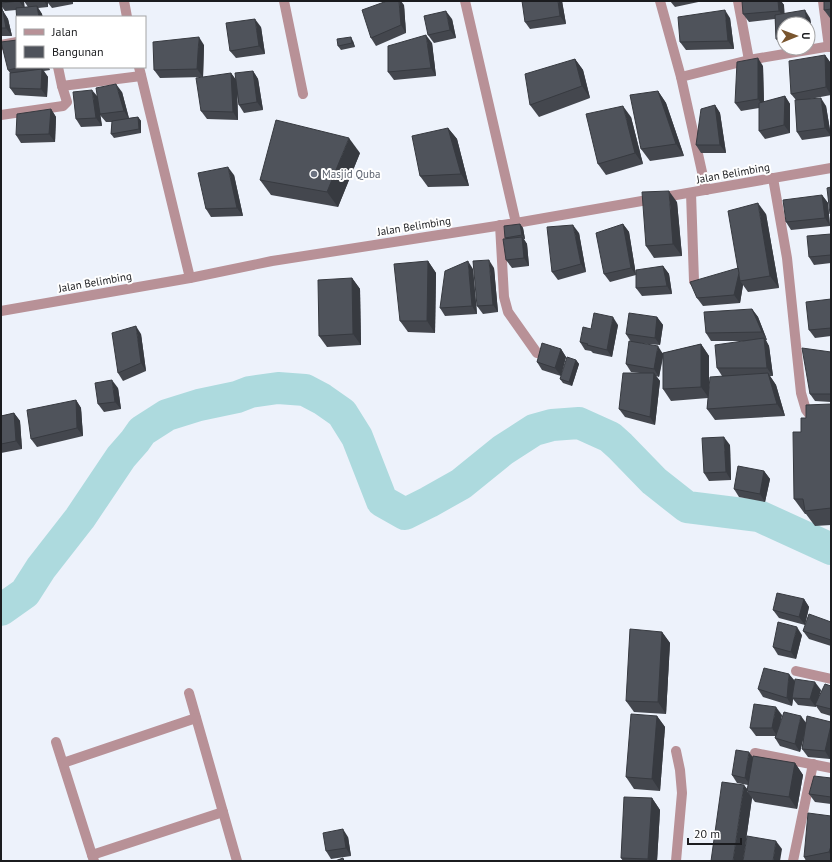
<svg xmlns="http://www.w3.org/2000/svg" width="832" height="862" viewBox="0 0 832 862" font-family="'PT Sans',sans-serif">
<rect width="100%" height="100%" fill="#edf2fb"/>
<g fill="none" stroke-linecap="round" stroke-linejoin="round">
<path stroke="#addade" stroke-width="32" d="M1,610L25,593L41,568L80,518L121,457L135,441L142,431L167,415L199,405L237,397L250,392L278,388L305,390L322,399L342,413L357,437L382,501L405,514L429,502L461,484L503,450L534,430L552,425L579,423L610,437L620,446L654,481L687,507L759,516L831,549"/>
<g stroke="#b89197" stroke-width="10">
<path d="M124,1L127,17"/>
<path d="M284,1L303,94"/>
<path d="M465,1L516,223"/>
<path d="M660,1L681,77"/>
<path d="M738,1L749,60L831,46"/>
<path d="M823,1L829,47"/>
<path d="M1,45L17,42"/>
<path d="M58,67L62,86"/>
<path d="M139,67L190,278"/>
<path d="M1,115L63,106L67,102L62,86L141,76"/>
<path d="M773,178L787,258L801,393L806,410L809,414L831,418"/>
<path d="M706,190L681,77L749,60"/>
<path d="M691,193L694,281"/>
<path d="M500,225L504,297L508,312L537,353"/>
<path d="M1,311L190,278L272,261L516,223L831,168"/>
<path d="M796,671L831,679"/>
<path d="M189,693L237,861"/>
<path d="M56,742L92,855"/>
<path d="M676,751L680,770L682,793L676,861"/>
<path d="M755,753L831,768"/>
<path d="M63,763L196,718"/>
<path d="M94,861L92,855L223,812"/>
<path d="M793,861L813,764"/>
</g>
</g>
<g fill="#44474e">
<path d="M1,1H24V7H28L24,1H73V4L52,8L48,3V7L38,8L42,14L16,10L5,11L2,7L3,11L8,19L12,36H1Z"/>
<path d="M562,1L566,24L530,29L525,22Z"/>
<path d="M670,1H703L675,7Z"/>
<path d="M778,1H781L784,5V14L810,18L814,40L808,41V24H784V46L781,47L776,39L775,19L749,22L743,14Z"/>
<path d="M831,1V18H830L824,10Z"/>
<path d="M404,5L406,33L376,46L371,38Z"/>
<path d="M730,18L734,49L686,50L680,42Z"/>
<path d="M452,19L456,38L434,43L428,35Z"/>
<path d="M261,27L265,54L236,58L230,51Z"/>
<path d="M353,41L355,47L341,50L338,46Z"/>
<path d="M432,43L436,76L394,80L388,72Z"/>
<path d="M204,45L203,77L160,78L154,70Z"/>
<path d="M825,55L830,62L831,95L810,99L826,106L831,136L802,140L797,132L796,100L791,94Z"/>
<path d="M575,59L583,70L590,98L539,117L530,105Z"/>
<path d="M763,66L764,102L785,96L790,104V133L765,139L759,131V108L741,111L735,103Z"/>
<path d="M17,67H49L50,70L44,71L48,77L47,97L15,95L10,88V73L8,70Z"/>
<path d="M253,71L258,79L263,110L244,113L239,105L237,94L238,120L207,119L201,111L231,73L235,79Z"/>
<path d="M658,91L666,103L684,156L650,161L641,149Z"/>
<path d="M122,92L129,118L138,117L141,121V133L114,138L111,134L112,122H106L100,115L102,126L81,127L76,119L97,97Z"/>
<path d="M715,105L720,113L726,153H701L696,145Z"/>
<path d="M51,109L56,117L55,142L21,143L16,135Z"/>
<path d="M631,117L643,164L606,175L598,164Z"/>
<path d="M448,128L457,139L469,186L428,187L420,176Z"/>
<path d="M360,153L338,207L271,195L260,180Z"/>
<path d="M234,175L243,216L211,217L206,209Z"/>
<path d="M822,195L828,203L830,226L791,230L786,222Z"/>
<path d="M677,202L682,256L654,258L646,246Z"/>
<path d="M766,214L779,288L748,292L743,285L740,303L703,306L697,298L738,268Z"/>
<path d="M520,224L523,228L525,239H524L527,244L529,266L512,268L506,260V239L505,238Z"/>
<path d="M623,224L629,232L636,275L663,266L669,274L672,294L642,296L636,288V275L610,282L604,274Z"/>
<path d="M579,233L586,272L558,280L552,272Z"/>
<path d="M831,234V263L814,265L809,257Z"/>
<path d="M428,261L436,273L435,333L408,332L400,321Z"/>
<path d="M494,268L498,312L483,314L477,306Z"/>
<path d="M473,269L477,314L445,316L440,308Z"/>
<path d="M352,278L360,289L361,345L327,347L319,336Z"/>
<path d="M831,299V336L815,338L809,330Z"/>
<path d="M752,309L758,317L767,340H766L769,346L773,376H770L776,385L785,416L715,420L707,409L708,398L671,401L663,389V358L659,377L656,376L660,381L655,425L625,417L619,409L640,373L631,372L626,364L631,342L626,334L657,317L663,325L660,345L636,343L663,353L701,344L709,356V387L722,376L717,368L745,341H711L706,333Z"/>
<path d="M618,325L612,357L593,353L591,351L585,350L580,342L591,329Z"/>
<path d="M141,334L146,371L123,381L118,373Z"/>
<path d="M561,349L566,357L561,376L542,370L537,362Z"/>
<path d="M831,352V402L815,401L810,394Z"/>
<path d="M576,360L579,364L572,386L563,383L560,379Z"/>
<path d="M118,388L121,409L104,412L98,404Z"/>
<path d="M76,400L81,408L83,436L37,447L31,439Z"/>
<path d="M831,404V525L815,526L806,514H805L794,499L801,432Z"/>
<path d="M14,413L20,421L22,449L1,453V416Z"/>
<path d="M730,445L731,480L709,481L704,473Z"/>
<path d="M764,471L770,479L765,502L739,497L734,489Z"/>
<path d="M804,599L809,607L805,625L779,618L773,610Z"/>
<path d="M831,622V646L809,639L803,631Z"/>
<path d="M662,632L670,643L666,714L634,712L626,701Z"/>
<path d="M802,635L796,659L778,655L773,647Z"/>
<path d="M794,681L821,690L818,699L831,686V716L821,713L816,706V707L798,705L793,699L792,706L763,697L758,689Z"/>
<path d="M782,715L780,724L806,723L831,722V755L830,759L808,757L802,749L804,735L800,752L780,746L775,738V736H756L750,728Z"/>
<path d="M657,716L665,727L660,791L634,789L626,777Z"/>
<path d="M753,757L795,763L803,775L797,809L755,802L752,798L743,861L748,785L737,783L732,775Z"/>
<path d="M831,778V804L815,802L809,794Z"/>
<path d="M652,798L660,810L657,861H623L621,858Z"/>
<path d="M831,816V861H806L804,857Z"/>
<path d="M348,837L351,856L331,859L326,851Z"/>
</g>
<g fill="#373a40">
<path d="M19,1H24L25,9Z"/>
<path d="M44,1H47L48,3V7Z"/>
<path d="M399,1H401L404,5L406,33L401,25Z"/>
<path d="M558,1H562L566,24L560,16Z"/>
<path d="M778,1H781L784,5L785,19L779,11Z"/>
<path d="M1,5L2,7L3,11L8,19L12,36L6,28L1,12Z"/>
<path d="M37,6L42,14L43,17H39Z"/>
<path d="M725,10L730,18L734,49L728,41Z"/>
<path d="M805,10L810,18L814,40L808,32V24H807Z"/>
<path d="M446,11L452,19L456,38L450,30Z"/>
<path d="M255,19L261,27L265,54L259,46Z"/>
<path d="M426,35L432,43L436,76L431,68Z"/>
<path d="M199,37L204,45L203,77L197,69Z"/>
<path d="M351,37L353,41L355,47L352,43Z"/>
<path d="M825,55L830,62L831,95L826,87Z"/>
<path d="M758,58L763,66L764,107L758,99Z"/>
<path d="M575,59L583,70L590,98L582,86Z"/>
<path d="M42,69L48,77L47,97L41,89Z"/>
<path d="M253,71L258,79L263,110L257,102Z"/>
<path d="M231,73L237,81L238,120L233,112Z"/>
<path d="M116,84L122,92L129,119L124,111Z"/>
<path d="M92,90L98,97L102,126L96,118Z"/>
<path d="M658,91L666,103L684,156L676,144Z"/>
<path d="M785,96L790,104V133L784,125Z"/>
<path d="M821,98L826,106L831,136L825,128Z"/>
<path d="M715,105L720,113L726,153L720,145Z"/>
<path d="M623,106L631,117L643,164L635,153Z"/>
<path d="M51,109L56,117L55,142L49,134Z"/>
<path d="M138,117L141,121V133L139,129Z"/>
<path d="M448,128L457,139L469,186L461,174Z"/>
<path d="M349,138L360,153L338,207L327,192Z"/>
<path d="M228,167L234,175L243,216L237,208Z"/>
<path d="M669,191L677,202L682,256L673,244Z"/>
<path d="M822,195L828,203L830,226L825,218Z"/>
<path d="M758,203L766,214L779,288L770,276Z"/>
<path d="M520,224L523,228L525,239L522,235Z"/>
<path d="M623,224L629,232L636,275L631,268Z"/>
<path d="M573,225L579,233L586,272L581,264Z"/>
<path d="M522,237L527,244L529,266L524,258Z"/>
<path d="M489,260L494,268L498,312L493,305Z"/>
<path d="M428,261L436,273L435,333L427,321Z"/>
<path d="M468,261L473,269L477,314L472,306Z"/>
<path d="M663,266L669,274L672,294L667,286Z"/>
<path d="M740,268V281L743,285L740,303L734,295Z"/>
<path d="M352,278L360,289L361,345L353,334Z"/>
<path d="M752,309L758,317L767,340L762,332Z"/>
<path d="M613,317L618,325L612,357L607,350Z"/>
<path d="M657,317L663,325L660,345L655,338Z"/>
<path d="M136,326L141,334L146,371L141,363Z"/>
<path d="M764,338L769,346L773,376L767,368Z"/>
<path d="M701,344L709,356V398L701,387Z"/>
<path d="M658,346L663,354L659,377L654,369Z"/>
<path d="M561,349L566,357L561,376L555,368Z"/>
<path d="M576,360L579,364L572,386L569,382Z"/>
<path d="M654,373L660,381L655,425L650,417Z"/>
<path d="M768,373L776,385L785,416L777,404Z"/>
<path d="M112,380L118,388L121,409L115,402Z"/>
<path d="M76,400L81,408L83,436L77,428Z"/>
<path d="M14,413L20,421L22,449L16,441Z"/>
<path d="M724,437L730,445L731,480L726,472Z"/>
<path d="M764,471L770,479L765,502L760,494Z"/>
<path d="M804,599L809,607L805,625L799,617Z"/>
<path d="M797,627L802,635L796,659L791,652Z"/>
<path d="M662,632L670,643L666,714L658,702Z"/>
<path d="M789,674L795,681L792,698L793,699L792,706L787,698Z"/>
<path d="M815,682L821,690L816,706L815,705L816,707L810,699Z"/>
<path d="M776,707L782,715L777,736L772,728Z"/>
<path d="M657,716L665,727L660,791L652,779Z"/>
<path d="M801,716L807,724L800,752L795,744Z"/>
<path d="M831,725V755L830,759L825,751Z"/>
<path d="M749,752L755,760L751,786L745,778Z"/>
<path d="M795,763L803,775L797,809L789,797Z"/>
<path d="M744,785L749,791H747L752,798L743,861H733Z"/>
<path d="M652,798L660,810L657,861H649L648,859Z"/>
<path d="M343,829L348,837L351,856L346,848Z"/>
<path d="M776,841L782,849L780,861H773Z"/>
<path d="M831,846V856L829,852Z"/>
</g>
<g fill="#4f535b" stroke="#373a40">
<path d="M1,1H19L1,3Z"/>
<path d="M387,1H399L401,25L371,38L362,10Z"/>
<path d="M522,1H558L560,16L525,22Z"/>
<path d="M742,1H778L779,11L743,14Z"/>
<path d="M824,1H831V9L824,10Z"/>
<path d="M37,6L39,17H17V23L16,8Z"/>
<path d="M725,10L728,41L680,42L678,17Z"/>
<path d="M805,10L807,24H784V37L776,39L775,15Z"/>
<path d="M1,11H3L6,28H1Z"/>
<path d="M446,11L450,30L428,35L424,16Z"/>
<path d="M255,19L259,46L230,51L226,23Z"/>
<path d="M426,35L431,68L388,72V46Z"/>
<path d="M199,37L197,69L154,70L153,42Z"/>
<path d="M351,37L352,43L338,46L337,39Z"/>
<path d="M17,40V67H22L8,70L1,42Z"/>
<path d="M825,55L826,87L791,94L789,61Z"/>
<path d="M758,58V99L735,103L737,62Z"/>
<path d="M575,59L582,86L530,105L525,74Z"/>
<path d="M42,69L41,89L10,88V73Z"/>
<path d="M253,71L257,102L239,105L235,73Z"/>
<path d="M231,73L233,112L201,111L196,78Z"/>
<path d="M116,84L124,111L100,114L96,88Z"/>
<path d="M92,90L96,118L76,119L73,92Z"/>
<path d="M658,91L676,144L641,149L630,95Z"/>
<path d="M785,96L784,125L759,131V103Z"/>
<path d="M821,98L825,128L797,132L795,100Z"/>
<path d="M715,105L720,145H696L701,109Z"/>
<path d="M623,106L635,153L598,164L586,114Z"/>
<path d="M51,109L49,134L16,135L17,114Z"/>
<path d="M138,117L139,129L111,134L112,121Z"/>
<path d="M276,120L349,138L327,192L260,180Z"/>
<path d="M448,128L461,174L420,176L412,136Z"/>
<path d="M228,167L237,208L206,209L198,173Z"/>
<path d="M831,187V214H830L827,188Z"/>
<path d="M669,191L673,244L646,246L642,192Z"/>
<path d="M822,195L825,218L786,222L783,200Z"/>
<path d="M758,203L770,276L740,281L728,211Z"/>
<path d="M520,224L522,235L505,238L504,226Z"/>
<path d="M623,224L631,268L604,274L596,233Z"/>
<path d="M573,225L581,264L552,272L547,227Z"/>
<path d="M831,234V255L809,257L807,236Z"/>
<path d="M522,237L524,258L506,260L503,239Z"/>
<path d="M489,260L493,305L477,306L473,261Z"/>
<path d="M428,261L427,321H400L394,264Z"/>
<path d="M468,261L472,306L440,308L445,271Z"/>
<path d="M663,266L667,286L636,288V270Z"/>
<path d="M738,268L739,273L734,295L697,298L690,282Z"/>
<path d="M352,278L353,334L319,336L318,280Z"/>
<path d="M831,299V328L809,330L806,302Z"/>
<path d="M752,309L762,332L706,333L704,312Z"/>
<path d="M594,313L613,317L607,350L587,345L588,344L580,342L583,327L591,329Z"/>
<path d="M629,313L657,317L655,338L626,334Z"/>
<path d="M136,326L141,363L118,373L112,333Z"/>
<path d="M764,338L767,368H717L715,345Z"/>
<path d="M629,341L658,346L654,369L626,364Z"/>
<path d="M542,343L561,349L555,368L537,362Z"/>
<path d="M701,344V387L663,389V353Z"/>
<path d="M802,348L831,352V394H810Z"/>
<path d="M567,357L576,360L569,382L560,379Z"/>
<path d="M623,373H654L650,417L619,409Z"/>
<path d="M768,373L777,404L707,409L710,377Z"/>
<path d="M112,380L115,402L98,404L95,383Z"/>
<path d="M76,400L77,428L31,439L27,410Z"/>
<path d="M831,404V508L805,511L803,499H794L793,432H801V418H806V405Z"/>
<path d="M14,413L16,441L1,444V416Z"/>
<path d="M724,437L726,472L704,473L702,438Z"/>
<path d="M738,466L764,471L760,494L734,489Z"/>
<path d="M777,593L804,599L799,617L773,610Z"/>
<path d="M809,614L831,622V640L803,631Z"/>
<path d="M778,622L797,627L791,652L773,647Z"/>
<path d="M630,629L662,632L658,702L626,701Z"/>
<path d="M764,668L789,674L787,698L758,689Z"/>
<path d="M795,679L815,682L810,699L792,698Z"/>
<path d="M825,684L831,686V709L815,705Z"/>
<path d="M754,704L776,707L772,728H750Z"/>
<path d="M784,712L801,716L795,744L775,738Z"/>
<path d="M631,714L657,716L652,779L626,777Z"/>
<path d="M807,716L831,722V725L825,751L802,749Z"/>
<path d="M736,750L749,752L745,778L732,775Z"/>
<path d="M753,756L795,763L789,797L747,791Z"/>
<path d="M814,776L831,778V797L809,794Z"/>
<path d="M722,782L744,785L733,861H711Z"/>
<path d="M624,797L652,798L648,859L621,858Z"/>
<path d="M808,813L831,816V846L829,852L804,857Z"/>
<path d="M343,829L346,848L326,851L323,833Z"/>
<path d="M747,836L776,841L773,861H743Z"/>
<path d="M343,858L344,861H335Z"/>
</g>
<circle fill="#6b7280" stroke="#fff" stroke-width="1.5" cx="314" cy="174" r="4"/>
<g text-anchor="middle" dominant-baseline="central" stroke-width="4" stroke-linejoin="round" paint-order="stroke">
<g font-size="11" fill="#1b1c1f" stroke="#fff">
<text transform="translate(733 173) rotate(-10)">Jalan Belimbing</text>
<text transform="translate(414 226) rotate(-9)">Jalan Belimbing</text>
<text transform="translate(95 282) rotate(-10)">Jalan Belimbing</text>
</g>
<g font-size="11" fill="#5b616d" stroke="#fff" text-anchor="start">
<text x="322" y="174">Masjid Quba</text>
</g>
</g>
<rect width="832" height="862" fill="none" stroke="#1b1c1f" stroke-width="4"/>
<rect x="16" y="16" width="130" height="52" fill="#ffffff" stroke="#a4a4a5"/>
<rect x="24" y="29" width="20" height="6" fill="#b89197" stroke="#a4a4a5"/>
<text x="52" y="36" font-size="12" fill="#1b1c1f">Jalan</text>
<rect x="24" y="46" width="20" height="12" fill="#4f535b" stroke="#a4a4a5"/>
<text x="52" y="56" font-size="12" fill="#1b1c1f">Bangunan</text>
<g transform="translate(796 36) rotate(89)"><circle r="19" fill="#ffffff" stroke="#a4a4a5"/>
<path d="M0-3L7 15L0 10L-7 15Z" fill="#79552e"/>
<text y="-6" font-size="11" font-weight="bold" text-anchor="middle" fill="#1b1c1f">U</text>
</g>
<path d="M688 838v6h53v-6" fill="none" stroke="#1b1c1f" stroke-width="2"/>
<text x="694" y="838" font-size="12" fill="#1b1c1f" stroke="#ffffff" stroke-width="3" paint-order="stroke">20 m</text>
</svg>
